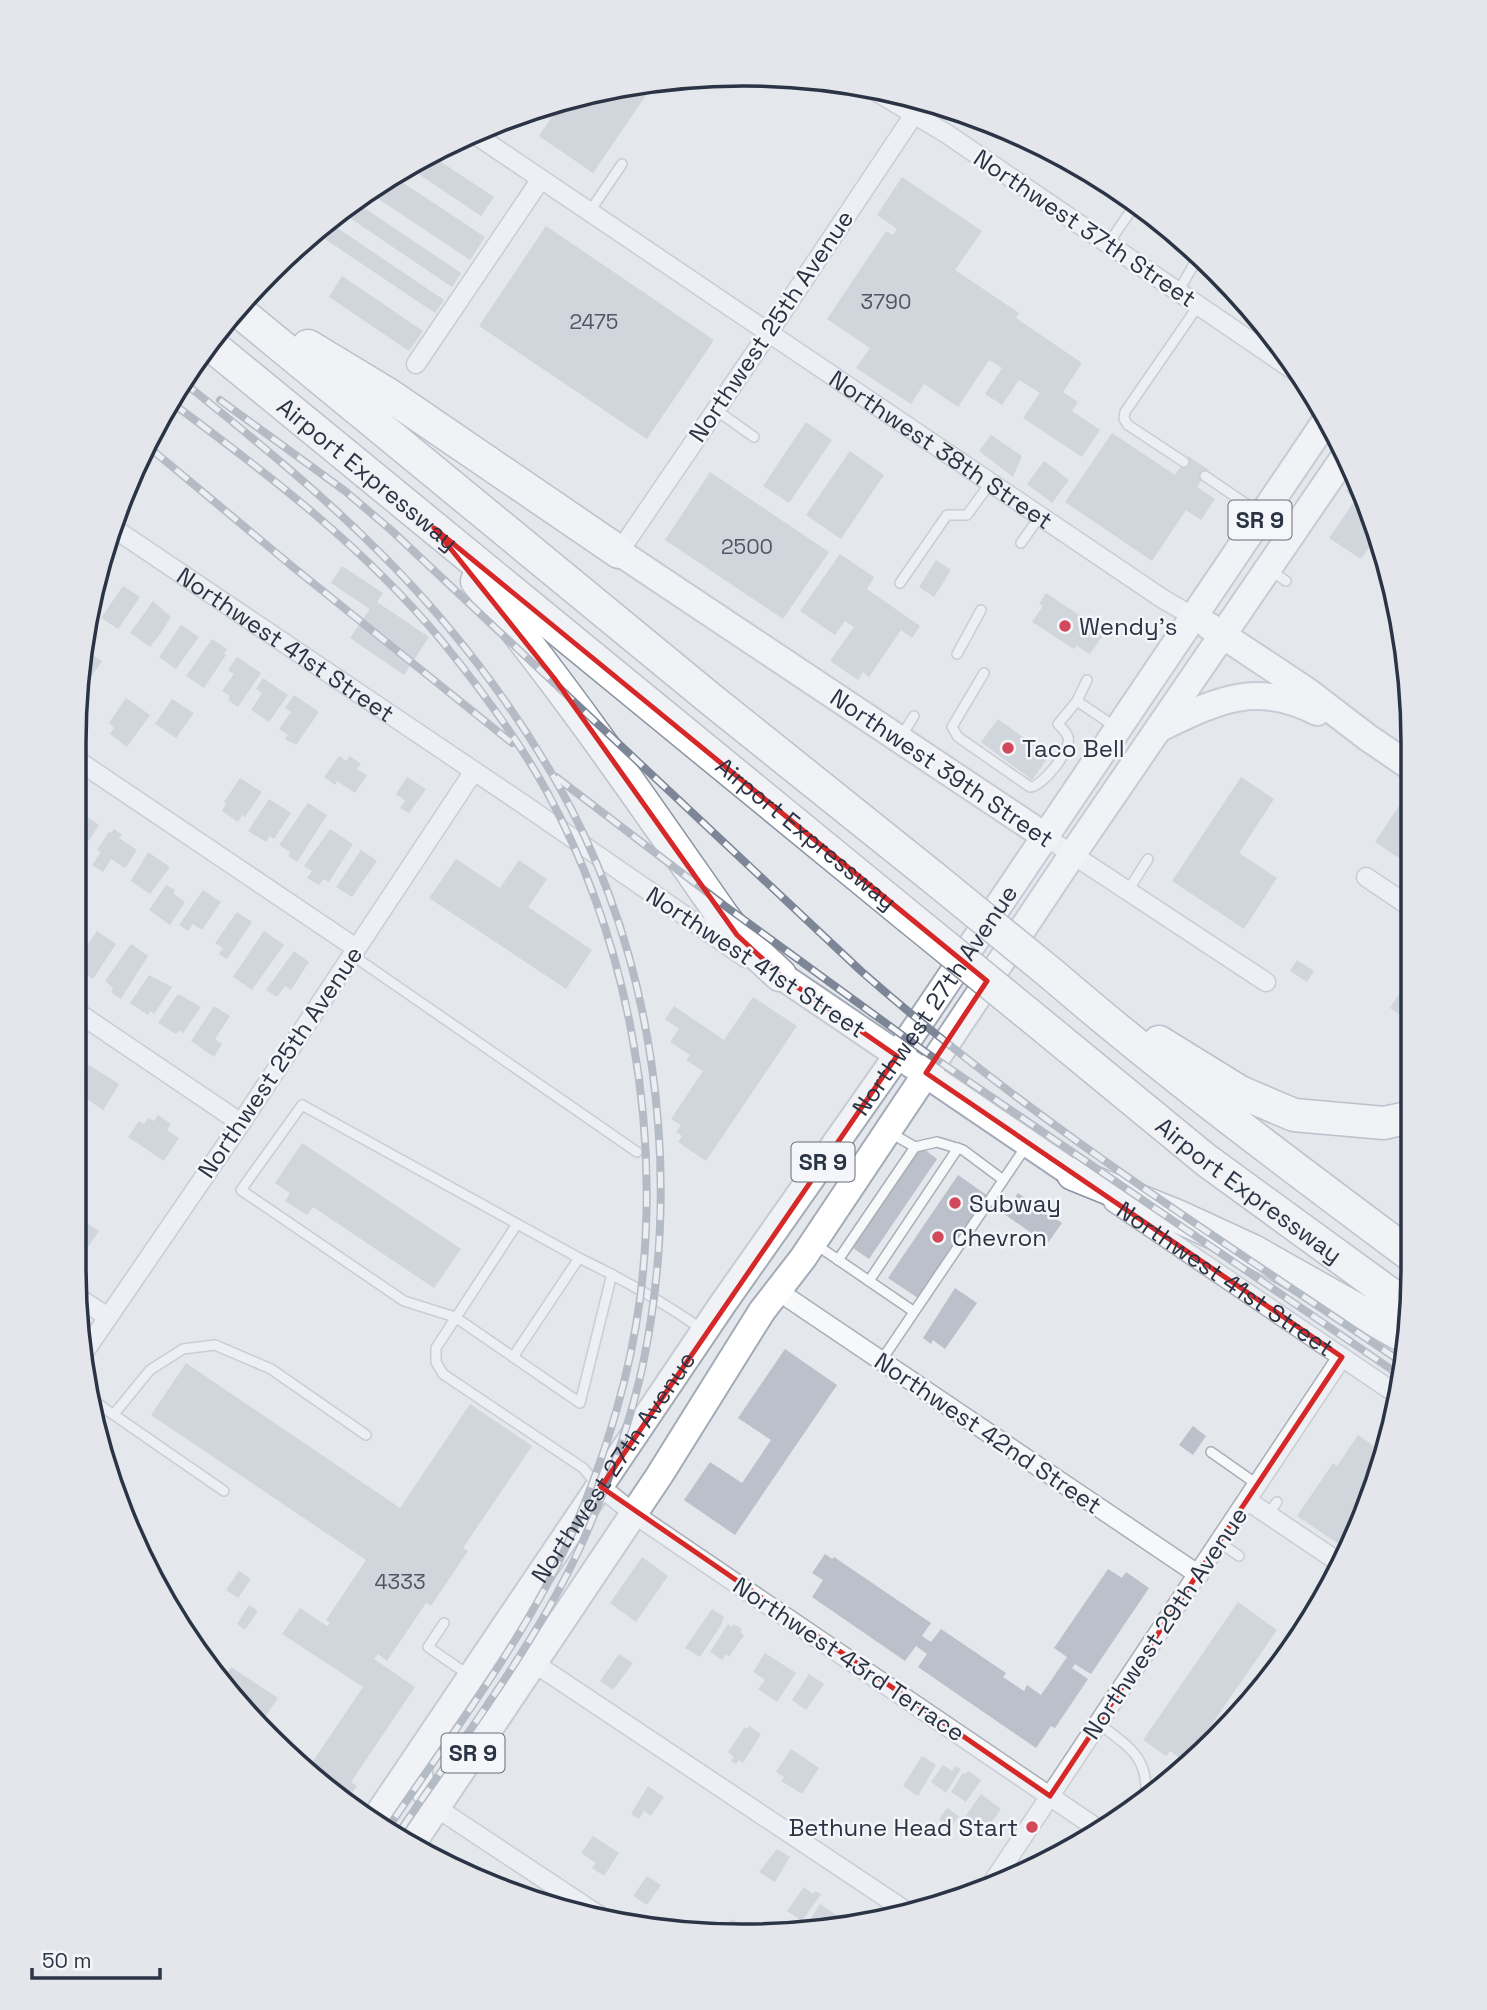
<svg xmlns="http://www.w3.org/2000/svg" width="1487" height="2010" viewBox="0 0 1487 2010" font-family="'Space Grotesk',sans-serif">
<rect width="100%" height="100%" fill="#e4e7ec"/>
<g fill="#bbc0ca">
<path d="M655,82L593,173L539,136L565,98Z"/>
<path d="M429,154L494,197L481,216L408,167Z"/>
<path d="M393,176L485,237L470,260L368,192Z"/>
<path d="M902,177L982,231L955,270L1019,313L1016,318L1082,363L1063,392L1078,402L1072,411L1100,430L1082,457L1023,418L1040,393L1019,380L1002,405L985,394L1002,368L989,360L958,407L924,384L911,404L856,368L870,348L827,319L886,231L893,235L897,229L877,215Z"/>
<path d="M354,201L461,273L452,287L338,210Z"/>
<path d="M327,221L444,300L435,313L316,233Z"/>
<path d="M546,226L714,340L647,439L479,326Z"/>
<path d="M1209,265L1223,280L1219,285L1203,275Z"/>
<path d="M342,276L423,331L409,351L329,297Z"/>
<path d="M1223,280L1237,295L1232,302L1216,291Z"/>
<path d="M806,422L832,440L789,503L763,486Z"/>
<path d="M1112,433L1175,475L1188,456L1209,470L1197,487L1215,499L1201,520L1186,510L1152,561L1065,502Z"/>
<path d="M991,435L1022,456L1013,477L979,451Z"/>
<path d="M850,451L884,475L841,539L806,515Z"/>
<path d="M1044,461L1069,480L1052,503L1027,484Z"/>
<path d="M710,472L829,552L783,619L665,540Z"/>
<path d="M1356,476L1362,487L1376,538L1361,559L1329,538L1356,499L1346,492Z"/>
<path d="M840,554L874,577L867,589L920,626L912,638L901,630L869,677L863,672L858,680L830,661L854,627L845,621L835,635L800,611Z"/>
<path d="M936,560L951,570L934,597L919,587Z"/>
<path d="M342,566L383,593L377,602L429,637L404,675L350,638L370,609L331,583Z"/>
<path d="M123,586L140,597L118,629L101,618Z"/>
<path d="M1046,593L1105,632L1090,654L1077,646L1074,649L1032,622L1043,606L1039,604Z"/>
<path d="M153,601L171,617L161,633L150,647L130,633Z"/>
<path d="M181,625L199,637L176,669L159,657Z"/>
<path d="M212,639L227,649L224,654L226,655L204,688L186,676Z"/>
<path d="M86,651L102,661L80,693Z"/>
<path d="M237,657L261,673L238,707L228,700L230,696L222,691L234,674L228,670Z"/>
<path d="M263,678L288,695L269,722L251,710L262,693L256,689Z"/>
<path d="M294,695L319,712L296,745L285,739L288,735L279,729L291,712L285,708Z"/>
<path d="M126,698L150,715L127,747L110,734L114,728L109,723Z"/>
<path d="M172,699L194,713L176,738L155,724Z"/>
<path d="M998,719L1049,756L1032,780L981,742Z"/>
<path d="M339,756L346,761L350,756L361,764L357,769L367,775L355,793L337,781L335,785L324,777Z"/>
<path d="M407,777L426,789L409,813L400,808L405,801L396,794Z"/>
<path d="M1241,777L1274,799L1239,853L1277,878L1244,929L1172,881Z"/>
<path d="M240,778L262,792L245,817L242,815L238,822L222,811L226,804L224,802Z"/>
<path d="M269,799L291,813L274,839L270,836L266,842L248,831Z"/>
<path d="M308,803L327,815L297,862L288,856L290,852L279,845Z"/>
<path d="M1401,803L1409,808V865L1375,842Z"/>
<path d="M77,804L84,810L82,813L99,825L87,843L74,834V808Z"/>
<path d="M114,829L122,835L119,838L137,850L125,868L111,859L103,872L92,865L101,852L97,850L109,832L111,833Z"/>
<path d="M330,829L353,844L329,882L323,879L319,885L307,878L312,871L304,866Z"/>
<path d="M361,850L377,861L352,897L336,887Z"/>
<path d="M148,852L170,867L150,894L131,881Z"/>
<path d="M456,859L500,888L519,860L547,879L528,907L592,950L566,989L429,898Z"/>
<path d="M166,885L175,890L173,893L185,902L170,925L149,910Z"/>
<path d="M203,890L221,902L202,930L193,924L188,931L179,925Z"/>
<path d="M237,912L252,922L227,959L219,954L223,948L215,943Z"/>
<path d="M97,931L116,944L93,979L82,972L85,968L76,962Z"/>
<path d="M264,931L284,945L252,990L233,977Z"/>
<path d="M131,944L148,956L121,999L111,992L113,988L105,981Z"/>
<path d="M294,951L309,962L291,990L285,986L277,997L266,990Z"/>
<path d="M1297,960L1314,971L1307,982L1290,971Z"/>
<path d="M149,975L172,987L154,1014L150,1011L148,1015L130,1003Z"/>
<path d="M1410,978V1022L1390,1008Z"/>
<path d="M178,994L201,1007L183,1033L179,1030L176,1034L158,1023Z"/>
<path d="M753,997L797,1026L706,1161L678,1142L682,1136L676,1132L681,1125L671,1119L703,1071L686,1060L690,1055L670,1042L679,1029L665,1019L674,1006L724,1040Z"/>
<path d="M214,1006L230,1016L215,1039L222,1044L214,1057L191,1041Z"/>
<path d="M89,1065L119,1084L103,1110L78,1093L82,1087L77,1083Z"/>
<path d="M158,1115L171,1124L167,1130L179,1138L164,1161L128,1137L139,1121L144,1124L148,1118L154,1121Z"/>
<path d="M302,1143L461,1249L434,1288L313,1207L307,1215L285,1201L290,1193L275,1183Z"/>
<path d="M921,1147L937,1159L869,1259L853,1248Z"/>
<path d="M958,1175L988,1196L918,1298L888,1278Z"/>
<path d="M1018,1193L1062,1223L1047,1244L1004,1214Z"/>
<path d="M74,1214L99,1231L81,1257L74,1252Z"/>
<path d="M955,1288L977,1303L945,1349L933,1340L931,1344L923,1338Z"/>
<path d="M785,1349L837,1385L735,1535L684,1500L710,1462L742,1483L771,1440L738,1418Z"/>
<path d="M186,1363L400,1508L470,1404L532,1446L463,1548L468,1551L431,1606L426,1603L387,1661L378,1654L374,1659L415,1687L351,1782L357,1786L347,1801L305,1773L363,1687L282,1634L300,1608L327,1626L330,1623L326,1620L366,1560L151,1415Z"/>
<path d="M1193,1426L1206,1436L1193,1455L1179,1445Z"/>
<path d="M1358,1435L1385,1454L1349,1551L1297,1516L1333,1463L1337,1466Z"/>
<path d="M825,1554L832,1559L834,1557L931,1623L922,1636L931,1642L941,1629L1006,1673L1003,1677L1024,1691L1027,1685L1041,1695L1067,1657L1054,1648L1108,1569L1122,1578L1126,1572L1149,1588L1091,1674L1075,1664L1072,1668L1088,1679L1055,1728L1051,1726L1036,1748L918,1667L927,1654L916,1646L905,1661L812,1597L823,1580L812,1573Z"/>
<path d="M642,1557L668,1576L636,1622L610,1603Z"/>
<path d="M239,1571L251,1579L238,1598L226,1590Z"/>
<path d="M1238,1602L1277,1630L1203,1737L1211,1743L1188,1764L1170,1751L1166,1756L1143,1740Z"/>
<path d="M249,1605L258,1611L245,1630L237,1624Z"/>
<path d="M712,1609L724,1617L722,1621L723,1622L700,1657L685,1648Z"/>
<path d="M728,1624L732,1627L734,1624L742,1629L740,1632L744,1635L729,1657L726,1654L722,1660L710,1652Z"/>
<path d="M765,1653L796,1673L777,1702L758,1689L765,1680L753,1672Z"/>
<path d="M619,1654L633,1663L613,1690L600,1681Z"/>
<path d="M231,1667L278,1698L261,1723L223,1680Z"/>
<path d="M809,1674L824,1684L806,1710L792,1700Z"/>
<path d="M749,1726L761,1734L743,1763L739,1760L736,1764L731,1761L734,1757L728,1752L745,1727L747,1729Z"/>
<path d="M791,1749L819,1768L802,1794L781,1781L784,1777L776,1772Z"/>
<path d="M922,1756L936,1765L918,1796L903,1786Z"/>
<path d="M943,1765L952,1771L955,1766L961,1769L946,1793L931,1782Z"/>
<path d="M968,1771L981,1780L966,1802L951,1792L963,1773L965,1774Z"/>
<path d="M648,1786L664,1797L651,1816L644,1811L639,1819L631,1814Z"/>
<path d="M981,1794L1001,1809L983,1835L962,1821Z"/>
<path d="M947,1808L959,1816L950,1828L939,1819Z"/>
<path d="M593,1836L619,1853L604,1876L592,1868L596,1863L581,1853Z"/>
<path d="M777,1849L790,1857L775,1882L759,1872Z"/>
<path d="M1046,1849L1054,1854L1035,1865Z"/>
<path d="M444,1851L470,1869L467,1874L448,1868L437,1861Z"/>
<path d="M647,1876L661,1885L647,1905L633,1896Z"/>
<path d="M804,1887L813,1894L815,1891L821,1894L802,1921L787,1911Z"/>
<path d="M820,1904L851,1925L831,1931L804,1930Z"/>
<path d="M732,1919L746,1928L726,1927Z"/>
</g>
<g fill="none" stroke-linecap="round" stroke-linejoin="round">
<g stroke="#a9aeb7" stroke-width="12">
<g id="lane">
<path d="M590,211L622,164"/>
<path d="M1108,244L1130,212"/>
<path d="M1178,292L1198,257"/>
<path d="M716,410L754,437"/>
<path d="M1184,462L1128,425L1124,419L1125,412L1198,306"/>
<path d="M1205,476L1261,514"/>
<path d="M1021,543L1040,516"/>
<path d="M1270,570L1286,581"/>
<path d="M900,583L947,515H967L991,482"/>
<path d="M957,654L981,610"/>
<path d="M984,673L952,727L958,737L1030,787C1042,787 1072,750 1068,737C1067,733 1061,727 1058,724L1077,701"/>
<path d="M1087,680L1077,701L1117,728"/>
<path d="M902,735L914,716"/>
<path d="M1127,892L1148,859"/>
<path d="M352,955L637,1152"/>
<path d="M889,1132L915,1147L937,1142L963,1150L1002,1179"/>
<path d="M517,1224L436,1348V1362L443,1374L583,1468L597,1484"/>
<path d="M815,1244L913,1311"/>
<path d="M838,1260L915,1147"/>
<path d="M612,1274L580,1403L455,1317L404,1301L241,1190L302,1105L579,1258C623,1279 663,1302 703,1330"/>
<path d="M869,1281L958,1148"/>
<path d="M513,1357L579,1258"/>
<path d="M881,1361L1027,1145"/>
<path d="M91,1399L224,1491"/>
<path d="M114,1414L150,1370L183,1349L215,1345L271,1369L366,1435"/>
<path d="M1211,1452L1258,1485"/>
<path d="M1268,1514L1277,1502"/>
<path d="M1219,1542L1239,1556"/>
<path d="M444,1623L428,1647L470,1676"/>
<path d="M1098,1723C1129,1747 1151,1758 1145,1802"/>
</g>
</g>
<g stroke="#a9aeb7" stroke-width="21">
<g id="street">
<path d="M872,89L947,134L1296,372"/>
<path id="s1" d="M473,133L1163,599L1194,617"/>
<path d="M416,364L541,179"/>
<path id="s2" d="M115,529L526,806L746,958"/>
<path d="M619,552L769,332L923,101"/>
<path d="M74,758L356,948"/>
<path d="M1046,837L1266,982"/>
<path d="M1366,877L1409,906"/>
<path d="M74,1010L241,1123"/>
<path id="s3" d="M1113,1202L1398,1395"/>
<path d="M778,1291L1199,1575"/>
<path d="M77,1297L108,1317"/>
<path d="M85,1351L241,1123L474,771"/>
<path d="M601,1487L634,1514L1098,1829"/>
<path d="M1248,1501L1343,1565"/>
<path d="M534,1663L906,1911"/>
<path d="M437,1808L609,1922"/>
<path d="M988,1889L1342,1357"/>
</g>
</g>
<g stroke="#a3abb8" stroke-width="30">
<g id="primary">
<path d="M619,552L1046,837"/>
<path d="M1209,626L1307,691L1367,737L1408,765"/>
<path d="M1162,727C1218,700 1257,681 1317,712"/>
<path d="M780,975L1073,1174"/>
<path d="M419,1755C417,1782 420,1786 437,1808"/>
<path id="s4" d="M375,1819L722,1305L897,1056L1325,422"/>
<path d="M412,1844L659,1476L762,1311L803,1258L1072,855L1345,456"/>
</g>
</g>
<g stroke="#8b94a3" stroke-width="35">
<g id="highway">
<path d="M241,313L713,701L934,878"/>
<path id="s5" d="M211,345L909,917"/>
<path d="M308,346L389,395L619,552"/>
<path d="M477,581C565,688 643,802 722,915L737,935L780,975"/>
<path d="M1054,976C1169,1075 1290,1165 1412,1256"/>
<path id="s6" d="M1027,1013L1206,1160L1412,1310"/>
<path d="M1159,1042L1240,1092L1294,1115L1384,1123L1411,1117"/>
<path d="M1073,1174L1177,1216L1253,1251L1407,1338"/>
</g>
</g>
<use href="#lane" stroke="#f7f8fa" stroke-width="9"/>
<use href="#street" stroke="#f7f8fa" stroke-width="18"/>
<use href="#primary" stroke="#fff" stroke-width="26"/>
<use href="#highway" stroke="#fff" stroke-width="32"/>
<g stroke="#7d8696" stroke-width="8">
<g id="rail">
<path d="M182,381C277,457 371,534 449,628C489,676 525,727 556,781C655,954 683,1170 643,1364C630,1425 608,1484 583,1541C538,1642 460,1742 398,1834"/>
<path d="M220,400L345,491L391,530L861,971C1029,1119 1218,1238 1403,1363"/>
<path d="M172,403C268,474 364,547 441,640C479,687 516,736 546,790C629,942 662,1127 640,1299C629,1381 603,1463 570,1538C523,1642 451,1734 388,1828"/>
<path d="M151,449L293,567L512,743"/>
<path d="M556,777L725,906L924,1051L1401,1376"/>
</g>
</g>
<use href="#rail" stroke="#f4f6f9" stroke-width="5" stroke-dasharray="16" stroke-linecap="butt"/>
<g stroke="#8b94a3" stroke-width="35" stroke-linecap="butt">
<g id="highway-bridge">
<path d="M934,878L1054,976"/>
<path d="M909,917L1027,1013"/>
</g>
</g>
<use href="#highway-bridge" stroke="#fff" stroke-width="32"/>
</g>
<path d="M0 0H1487V2010H0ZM434,528L987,981L926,1073L1342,1357L1050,1796L601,1487L897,1056L780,975L737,935L554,678Z" fill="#e4e7ec" fill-opacity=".55" fill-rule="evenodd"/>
<path fill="none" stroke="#d62828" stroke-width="5" stroke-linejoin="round" d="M434,528L987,981L926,1073L1342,1357L1050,1796L601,1487L897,1056L780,975L737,935L554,678Z"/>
<g fill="#d1495b" stroke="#f4f6f9" stroke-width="2.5">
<circle cx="1065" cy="626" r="7"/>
<circle cx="1008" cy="748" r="7"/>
<circle cx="955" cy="1203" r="7"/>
<circle cx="938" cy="1237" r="7"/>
<circle cx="1032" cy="1827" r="7"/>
</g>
<g text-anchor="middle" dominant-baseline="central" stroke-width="5" stroke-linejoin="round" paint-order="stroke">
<g font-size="21" fill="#4f5766">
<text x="886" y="301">3790</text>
<text x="594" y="321">2475</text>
<text x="747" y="546">2500</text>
<text x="400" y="1581">4333</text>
</g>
<g fill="#f4f6f9" stroke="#676e7b" stroke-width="2">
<rect x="1228.5" y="500.5" width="63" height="39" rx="5"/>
<rect x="791.5" y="1142.5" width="63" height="39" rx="5"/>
<rect x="441.5" y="1733.5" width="63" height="39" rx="5"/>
</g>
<g font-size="23" font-weight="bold" fill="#2b3445">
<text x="1260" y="520">SR 9</text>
<text x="823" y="1162">SR 9</text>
<text x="473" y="1753">SR 9</text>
</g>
<g font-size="24" fill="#2b3445" stroke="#f4f6f9">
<text transform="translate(1085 228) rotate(34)">Northwest 37th Street</text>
<text transform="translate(771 326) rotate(-56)">Northwest 25th Avenue</text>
<text stroke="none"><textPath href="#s1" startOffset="565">Northwest 38th Street</textPath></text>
<text stroke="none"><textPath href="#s5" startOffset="203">Airport Expressway</textPath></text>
<text stroke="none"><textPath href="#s2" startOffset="206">Northwest 41st Street</textPath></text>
<text transform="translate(942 768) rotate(34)">Northwest 39th Street</text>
<text stroke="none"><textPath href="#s5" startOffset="770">Airport Expressway</textPath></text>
<text transform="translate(756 962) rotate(33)">Northwest 41st Street</text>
<text stroke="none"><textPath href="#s4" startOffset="992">Northwest 27th Avenue</textPath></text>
<text transform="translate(280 1062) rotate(-56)">Northwest 25th Avenue</text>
<text stroke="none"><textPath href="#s6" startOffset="284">Airport Expressway</textPath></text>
<text stroke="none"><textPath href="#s3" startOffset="136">Northwest 41st Street</textPath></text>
<text transform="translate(988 1433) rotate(34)">Northwest 42nd Street</text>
<text stroke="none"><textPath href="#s4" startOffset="425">Northwest 27th Avenue</textPath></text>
<text transform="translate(1165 1623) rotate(-56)">Northwest 29th Avenue</text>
<text transform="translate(849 1659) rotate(34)">Northwest 43rd Terrace</text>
</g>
<g font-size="24" fill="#2b3445" stroke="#f4f6f9" text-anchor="start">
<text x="1079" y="626">Wendy's</text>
<text x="1022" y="748">Taco Bell</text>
<text x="969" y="1203">Subway</text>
<text x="952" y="1237">Chevron</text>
<text x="1018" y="1827" text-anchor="end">Bethune Head Start</text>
</g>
</g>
<path d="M0 0H1487V2010H0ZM743 86H744A657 657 0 0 1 1401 743V1267A657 657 0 0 1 744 1924H743A657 657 0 0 1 86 1267V743A657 657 0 0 1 743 86Z" fill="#e4e6eb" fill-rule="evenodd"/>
<path fill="none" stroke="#2b3445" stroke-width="3.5" d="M743 86H744A657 657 0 0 1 1401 743V1267A657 657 0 0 1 744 1924H743A657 657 0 0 1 86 1267V743A657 657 0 0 1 743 86Z"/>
<path d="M32 1968v10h128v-10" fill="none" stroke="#2b3445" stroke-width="3.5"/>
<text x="42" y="1968" font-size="21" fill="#2b3445" stroke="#f4f6f9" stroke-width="5" paint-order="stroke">50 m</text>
</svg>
